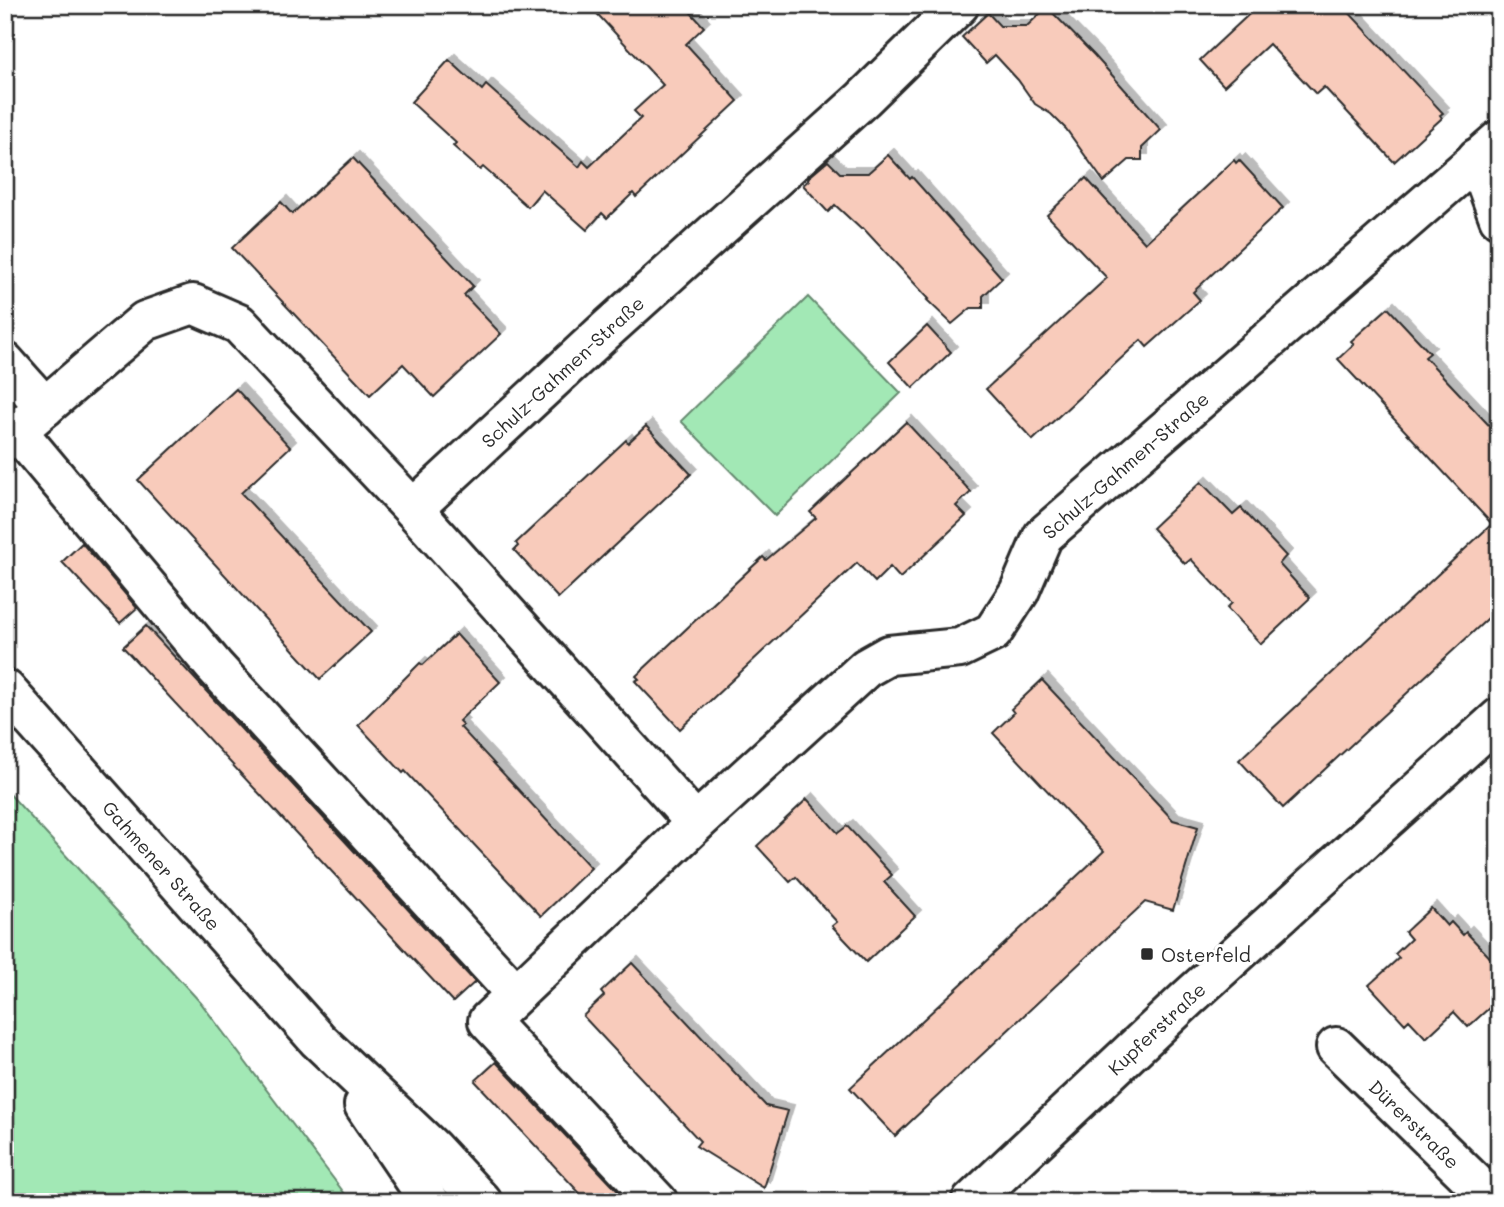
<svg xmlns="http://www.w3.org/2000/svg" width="1504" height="1207" viewBox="0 0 1504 1207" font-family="Mali,sans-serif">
<defs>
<filter id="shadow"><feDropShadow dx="6" dy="-6" stdDeviation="0" flood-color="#0004"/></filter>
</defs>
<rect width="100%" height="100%" fill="#fff"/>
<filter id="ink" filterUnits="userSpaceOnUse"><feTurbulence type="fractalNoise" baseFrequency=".0143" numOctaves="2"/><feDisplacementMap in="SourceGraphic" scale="14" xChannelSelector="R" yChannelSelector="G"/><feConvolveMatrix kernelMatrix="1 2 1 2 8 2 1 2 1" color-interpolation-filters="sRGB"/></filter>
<g filter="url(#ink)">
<g fill="#a2e8b5" stroke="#668a70" stroke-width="2">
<path d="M808,297L901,393L775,516L681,421Z"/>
<path d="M5,789L201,1003L351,1202H5Z"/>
</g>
<g fill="#f8cbbb" stroke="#2b2b2b" stroke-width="2" filter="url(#shadow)">
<path d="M589,5H684L704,27L686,44L738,101L636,197L633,193L607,218L602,213L587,230L542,190L528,207L483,167L480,170L453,146L456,143L411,102L449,60L482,90L486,85L579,167L583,161L589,167L641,118L634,111L663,85Z"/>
<path d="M1259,5H1337L1343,11L1345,8L1443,113L1440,115L1442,118L1394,162L1324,87L1316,94L1269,44L1224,86L1200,60Z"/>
<path d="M1047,7L1094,55L1161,130L1142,148V160H1129L1104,182L1066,129L1051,114L1035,104L1018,80L995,55L986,63L962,37L988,13L1000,26H1027Z"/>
<path d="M888,155L910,179L912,177L1002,278L983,296V308H971L952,324L927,300L929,299L863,228L861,229L835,205L828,212L803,185L809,180L808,178L828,161L840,173H868Z"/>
<path d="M353,158L473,286L464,295L501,334L434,397L403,364L370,395L232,248L281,202L292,214Z"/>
<path d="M1234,160L1236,163L1239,160L1283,208L1193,292L1200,300L1147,347L1141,340L1033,440L986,389L1107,278L1047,215L1086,178L1145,243Z"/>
<path d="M1388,308L1430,353L1425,357L1499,436V608L1283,808L1239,760L1492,524L1338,359L1354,344L1351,341Z"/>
<path d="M927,326L951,352L913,388L889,362Z"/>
<path d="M236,389L290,447L241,493L371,632L320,679L138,480Z"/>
<path d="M906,422L971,492L956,506L966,516L900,578L890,567L875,582L857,563L680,729L635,681L639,679L636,676L763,557L766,560L816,518L810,512Z"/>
<path d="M646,426L691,474L558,598L514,550L518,546L516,543L626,440L628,443Z"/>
<path d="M1201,482L1233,515L1241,508L1286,556L1279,564L1310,598L1261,644L1227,608L1232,603L1191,559L1185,564L1152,528Z"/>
<path d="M82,543L137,608L120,623L62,562Z"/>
<path d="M146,626L475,982L453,1002L123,647Z"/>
<path d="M456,634L500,682L459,721L463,725L460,727L591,868L541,916L405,771L403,773L358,725L420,663L423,665Z"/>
<path d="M1042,680L1173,820L1198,827L1173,910L1145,902L895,1136L850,1088L1104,851L993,733L1014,713L1011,709Z"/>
<path d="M807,799L838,833L847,826L892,875L884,882L915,916L866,962L832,926L837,922L796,877L790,882L757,846Z"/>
<path d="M1431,908L1447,926L1451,922L1463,935L1466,932L1499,967V999L1468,1027L1454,1012L1426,1038L1409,1020L1405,1024L1369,985L1399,958L1395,954L1411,939L1405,932Z"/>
<path d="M632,963L766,1106L788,1111L764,1188L696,1146L700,1141L583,1016L604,996L601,992Z"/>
<path d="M496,1062L628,1202H588L475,1081Z"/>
</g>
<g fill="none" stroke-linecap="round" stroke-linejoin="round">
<g stroke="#2b2b2b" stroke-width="44">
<g id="minor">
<path d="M1477,158L1499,218"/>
<path d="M5,362L45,407"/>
<path d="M17,431L214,666L516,994"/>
<path id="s1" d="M5,441L145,321L193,304L239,324L413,509L696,823L866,668L889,655L960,648L993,632L1019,592L1043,536L1499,140"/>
<path id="s2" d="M413,509L603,333L863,99L959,5"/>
<path id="s3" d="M1336,1047L1495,1202"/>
<path d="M658,1202L488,1021L696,823"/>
<path id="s4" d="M971,1202L1188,998L1499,718"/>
</g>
</g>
<g stroke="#2b2b2b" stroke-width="44">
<g id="major">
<path id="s5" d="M5,689L318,1040L432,1148L482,1202"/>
<path d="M364,1105L430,1202"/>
</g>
</g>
<use href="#minor" stroke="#fff" stroke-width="38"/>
<use href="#major" stroke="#fff" stroke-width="38"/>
</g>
</g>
<rect fill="#2b2b2b" stroke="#fff" stroke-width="2.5" x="1140" y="947" width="14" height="14" rx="3.5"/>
<g text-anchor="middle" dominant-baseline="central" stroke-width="6" stroke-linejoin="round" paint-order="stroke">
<g font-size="19" fill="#2b2b2b" stroke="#fff">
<text stroke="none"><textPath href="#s2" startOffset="203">Schulz-Gahmen-Straße</textPath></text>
<text stroke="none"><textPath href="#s1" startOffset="1544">Schulz-Gahmen-Straße</textPath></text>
<text stroke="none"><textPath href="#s5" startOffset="236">Gahmener Straße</textPath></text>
<text stroke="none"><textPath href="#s4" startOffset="254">Kupferstraße</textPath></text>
<text stroke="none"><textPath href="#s3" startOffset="110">Dürerstraße</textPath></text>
</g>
<g font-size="19" fill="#2b2b2b" stroke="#fff" text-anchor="start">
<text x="1161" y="954">Osterfeld</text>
</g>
</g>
<rect width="1504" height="1207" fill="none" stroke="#fff" stroke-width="28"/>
<rect x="14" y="14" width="1476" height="1179" fill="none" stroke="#2b2b2b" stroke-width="2.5" filter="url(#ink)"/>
</svg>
